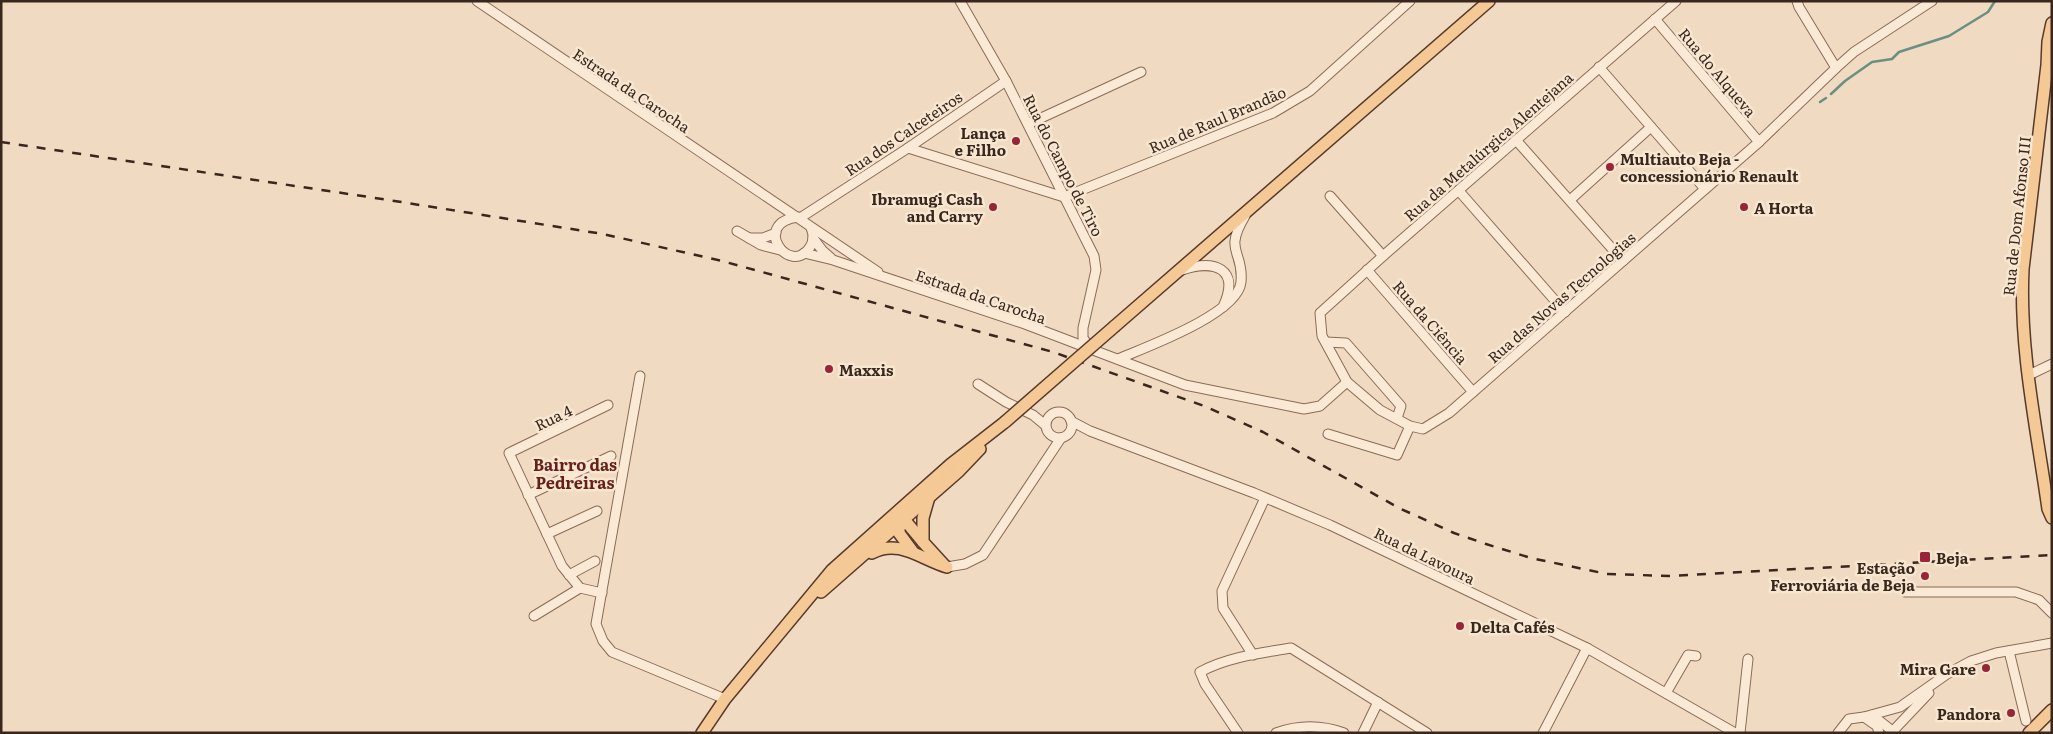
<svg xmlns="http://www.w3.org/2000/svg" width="2053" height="734" viewBox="0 0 2053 734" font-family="Literata,serif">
<rect width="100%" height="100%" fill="#f0dac1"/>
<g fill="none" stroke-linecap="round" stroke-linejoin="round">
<g stroke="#6a9081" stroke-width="2.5">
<path d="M1831,94L1845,81L1872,62L1892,59L1899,52L1949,36L1988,12L1995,1"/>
<path d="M1820,102L1826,98"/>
</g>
<g stroke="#8a6b58" stroke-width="11">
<g id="minor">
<path d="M477,1L878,272"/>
<path d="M960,1L1006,81L1094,256L1096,270L1083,328V338L1090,348"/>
<path d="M1676,1L1383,256L1320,313L1322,336L1347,382L1380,410L1410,426L1423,429L1449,413L1759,142L1836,68L1854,52L1932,1"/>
<path d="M1797,1L1799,7L1836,68"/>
<path d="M1655,19L1759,142"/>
<path d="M1599,67L1705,189"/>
<path d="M1028,124L1141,72"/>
<path d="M1516,140L1623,261"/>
<path d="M908,148L1064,197"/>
<path d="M1459,191L1565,312"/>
<path d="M1330,196L1383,256"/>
<path d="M1064,197L1273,113L1310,91L1410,1"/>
<path d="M1570,200L1651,127"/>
<path d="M798,217C750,223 790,278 810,247C814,241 814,235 811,228"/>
<path d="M800,218L908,148L1006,81"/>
<path d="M737,231L761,245L780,250"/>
<path d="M749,238H763L776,233"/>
<path d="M813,238L822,250L831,258"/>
<path d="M804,253L833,260L1025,324L1185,385L1304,409L1320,406L1347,382"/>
<path d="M1182,270C1214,259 1241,268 1223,307"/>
<path d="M1367,270L1473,392"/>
<path d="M1326,342L1346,343L1401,406L1397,418"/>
<path d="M1118,359C1146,347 1238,314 1241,282C1244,250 1223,253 1245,216"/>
<path d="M2029,375L2052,364"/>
<path d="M640,376L596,624L603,641L612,652L725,699"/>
<path d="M978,384L1006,402L1033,415L1045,425"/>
<circle cx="1059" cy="425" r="13"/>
<path d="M1071,421L1090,431L1254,493L1330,525L1587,648L1735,733"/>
<path d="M1328,434L1397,455L1410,426"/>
<path d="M528,495L611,456"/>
<path d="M547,534L597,511"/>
<path d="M947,567L965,564L983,555L1061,438"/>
<path d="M569,575L595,561"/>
<path d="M1905,592H2016L2039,600L2052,613"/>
<path d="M602,593L580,588L562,566L509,453L608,405"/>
<path d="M534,616L580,588"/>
<path d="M2009,651L2026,721"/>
<path d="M1253,655L1223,608L1222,591L1265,498"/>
<path d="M1666,693L1688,655L1696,656"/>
<path d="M1872,715L1895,733"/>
<path d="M1864,717L1900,707L1947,674L1971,661L1996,653L2052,643"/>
<path d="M1238,733L1205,684L1200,672C1227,657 1261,653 1291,648L1427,733"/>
<path d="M1276,733C1298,725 1322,725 1344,733"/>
<path d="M1363,733L1378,702"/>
<path d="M1543,733L1587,648"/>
<path d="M1740,733L1748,659"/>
<path d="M1838,733L1849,719L1864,717L1877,726L1879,733"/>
<path d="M1891,733L1929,693"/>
</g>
</g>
<g stroke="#573a2c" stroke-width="14">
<g id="major">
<path d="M2052,23L2048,42L2047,65L2023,269C2019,349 2037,430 2048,509L2052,518"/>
<path d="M1115,326L1489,1"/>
<path d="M929,497L923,518V542L944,565"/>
<path d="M899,522V533L913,552"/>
<path d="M896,523L908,524L923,542"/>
<path d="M872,553C899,538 922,560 947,567"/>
<path d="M821,592L959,471L980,449"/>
<path d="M702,733L725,699L832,570L951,464L1005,422"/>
<path d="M2029,733L2052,710"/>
</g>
</g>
<use href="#minor" stroke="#fae9d4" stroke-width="9"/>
<use href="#major" stroke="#f5c996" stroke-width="11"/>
<path stroke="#39261d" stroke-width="2.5" stroke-dasharray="9 9" stroke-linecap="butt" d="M1,142L382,199L603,234L722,261L1053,352L1204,406L1263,432L1399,508L1454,533L1486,544L1531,558L1607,574L1671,576L2052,555"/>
<g stroke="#573a2c" stroke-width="14" stroke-linecap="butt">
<path id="major-bridge" d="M1005,422L1115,326"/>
</g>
<use href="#major-bridge" stroke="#f5c996" stroke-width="11"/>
</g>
<g fill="#9b2538" stroke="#f7e6d0" stroke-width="2">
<circle cx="1016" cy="141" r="5"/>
<circle cx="1610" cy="167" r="5"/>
<circle cx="993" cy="207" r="5"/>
<circle cx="1744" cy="207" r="5"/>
<circle cx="829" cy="369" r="5"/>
<rect x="1919" y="551" width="12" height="12" rx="2.5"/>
<circle cx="1925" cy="576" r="5"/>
<circle cx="1460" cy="626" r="5"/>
<circle cx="1986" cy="668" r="5"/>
<circle cx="2011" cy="713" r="5"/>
</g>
<g text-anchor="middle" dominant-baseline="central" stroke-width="5" stroke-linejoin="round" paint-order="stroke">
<g font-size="15" fill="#39261d" stroke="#f7e6d0">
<text transform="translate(1718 72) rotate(50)">Rua do Alqueva</text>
<text transform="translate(632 90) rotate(34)">Estrada da Carocha</text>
<text transform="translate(1217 119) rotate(-23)">Rua de Raul Brandão</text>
<text transform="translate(903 133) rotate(-34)">Rua dos Calceteiros</text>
<text transform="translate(1488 146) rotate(-41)">Rua da Metalúrgica Alentejana</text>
<text transform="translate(1064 165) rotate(63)">Rua do Campo de Tiro</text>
<text transform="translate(2016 216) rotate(-84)">Rua de Dom Afonso III</text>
<text transform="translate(981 296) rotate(19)">Estrada da Carocha</text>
<text transform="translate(1561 297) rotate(-41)">Rua das Novas Tecnologias</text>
<text transform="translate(1431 322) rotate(49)">Rua da Ciência</text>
<text transform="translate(553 417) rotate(-26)">Rua 4</text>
<text transform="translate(1425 555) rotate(26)">Rua da Lavoura</text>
</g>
<g font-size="15" font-weight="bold" fill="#39261d" stroke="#f7e6d0" text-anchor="end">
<text x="1006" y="132">Lança<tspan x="1006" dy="17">e Filho</tspan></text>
<text x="1620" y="158" text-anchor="start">Multiauto Beja -<tspan x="1620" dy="17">concessionário Renault</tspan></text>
<text x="983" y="198">Ibramugi Cash<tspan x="983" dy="17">and Carry</tspan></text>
<text x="1754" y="207" text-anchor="start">A Horta</text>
<text x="839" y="369" text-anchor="start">Maxxis</text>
<text x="1936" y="557" text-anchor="start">Beja</text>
<text x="1915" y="567">Estação<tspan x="1915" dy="17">Ferroviária de Beja</tspan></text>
<text x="1470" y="626" text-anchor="start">Delta Cafés</text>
<text x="1976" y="668">Mira Gare</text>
<text x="2001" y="713">Pandora</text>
</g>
<g font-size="16" font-weight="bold" fill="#671f1a" stroke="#f7e6d0">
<text x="575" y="464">Bairro das<tspan x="575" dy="18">Pedreiras</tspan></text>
</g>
</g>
<rect width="2053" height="734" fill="none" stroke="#39261d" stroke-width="5"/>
</svg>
